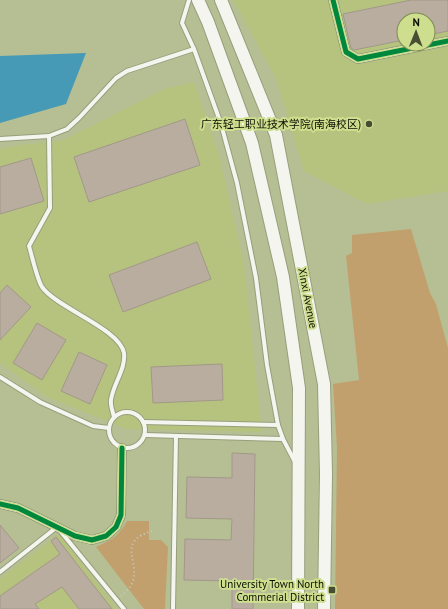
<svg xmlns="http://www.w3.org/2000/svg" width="448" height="609" viewBox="0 0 448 609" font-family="'PT Sans','Noto Sans SC',sans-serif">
<rect width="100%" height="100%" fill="#b6bf93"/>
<g fill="#b6c37f" fill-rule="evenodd">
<path d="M233,0H448V191L367,204L304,171L276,78ZM404,20H428V44H404Z"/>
<path d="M194,82L219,155L244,265L262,432L127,429L47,397L0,363V149L20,145L64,140L164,89Z"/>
<path d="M59,534L117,609H0V579Z"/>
</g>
<g fill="#c2a06e">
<path d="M411,229L430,293L436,304L448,348V609H335L337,448L333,384L359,380L346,256L352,253V235Z"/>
<path d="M127,521H149V540H161L168,547L165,609H144L96,547C111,540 118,537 127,521Z"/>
</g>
<path fill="#479ab5" d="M86,53L66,104L0,123V56Z"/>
<g fill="#b9ad9f" stroke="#a29889">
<path d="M411,0H448V31L428,35V20H404V40L354,50L351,48L343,14Z"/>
<path d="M185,119L200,165L89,202L74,157Z"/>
<path d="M31,158L44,201L0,214V167Z"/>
<path d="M197,242L211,279L123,312L109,275Z"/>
<path d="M7,285L31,307L0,340V293Z"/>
<path d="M37,323L66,340L42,380L13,363Z"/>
<path d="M79,352L107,365L90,404L61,391Z"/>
<path d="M222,364L223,400L153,403L151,367Z"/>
<path d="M232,453L255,454L253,609H232V581L184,580L185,539L231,540L232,519L186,518L187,477L232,478Z"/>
<path d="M0,525L19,548L0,563Z"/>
<path d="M56,537L83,572L112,609H79L62,587L35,604L39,609H0V596L60,554L51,541Z"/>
</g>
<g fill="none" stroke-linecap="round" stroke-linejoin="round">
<g stroke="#979e7c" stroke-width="6">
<g id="lane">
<path d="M189,0L182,23L194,49L221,124L237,183L256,278L267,365L278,425L283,439"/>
<path d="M49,136L50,208L29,246C32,256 37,279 42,287C57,308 120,329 124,353C126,369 113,384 111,400C110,405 113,412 114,417"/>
<path d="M0,139L49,136L67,129L79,118L116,78L127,71L194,49"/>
<path d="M0,377L40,402L93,426L109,428"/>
<circle cx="127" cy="430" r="18"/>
<path d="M143,422L278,425"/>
<path d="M145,435L283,439L295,462"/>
<path d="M0,572L57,527L124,609"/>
<path d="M173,609L176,436"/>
</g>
</g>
<g stroke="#979e7c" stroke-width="10">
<g id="street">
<path d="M333,0L346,52L358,59L448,41"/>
<path d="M0,504L18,508L75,536L92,540L106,536L116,527L121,515L122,448"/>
</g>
</g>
<g stroke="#979e7c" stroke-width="14">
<g id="secondary">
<path d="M198,0L208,22L252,143L283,277L299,388L298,609"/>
<path d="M221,0L276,135L324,384L326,474L324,609"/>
</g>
</g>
<path stroke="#c7cabc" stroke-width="2" stroke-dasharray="1 3" stroke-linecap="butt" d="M121,596C126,592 131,587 133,581C139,558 117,542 152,531"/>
<use href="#lane" stroke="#f4f5ef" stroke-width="4"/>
<use href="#street" stroke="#f4f5ef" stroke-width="8"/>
<use href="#secondary" stroke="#f4f5ef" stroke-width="12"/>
<g stroke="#cdde8e" stroke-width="8">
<g id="cycleway">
<path d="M333,0L346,52L358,59L448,41"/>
<path d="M0,504L18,508L75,536L92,540L106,536L116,527L121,515L122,448"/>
</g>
</g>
<use href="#cycleway" stroke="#00873e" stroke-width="5"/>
</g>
<g fill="#474c33" stroke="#cdde8e" stroke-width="1.5">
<circle cx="369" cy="124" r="4"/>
<rect x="328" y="586" width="8" height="8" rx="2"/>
</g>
<g text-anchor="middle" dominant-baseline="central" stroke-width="4" stroke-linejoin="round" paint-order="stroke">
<g font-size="11" fill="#0b0e00" stroke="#cdde8e" text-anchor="end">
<text x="361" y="124">广东轻工职业技术学院(南海校区)</text>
<text x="324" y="584">University Town North<tspan x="324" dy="13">Commerial District</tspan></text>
</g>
<g font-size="11" fill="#0b0e00" stroke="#cdde8e">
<text transform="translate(308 298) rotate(79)">Xinxi Avenue</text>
</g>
</g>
<g transform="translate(416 32) rotate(1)"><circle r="19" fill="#cdde8e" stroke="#7f8b55"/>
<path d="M0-3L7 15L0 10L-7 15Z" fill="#474c33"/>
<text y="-6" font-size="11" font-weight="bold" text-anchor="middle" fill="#0b0e00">N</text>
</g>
</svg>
